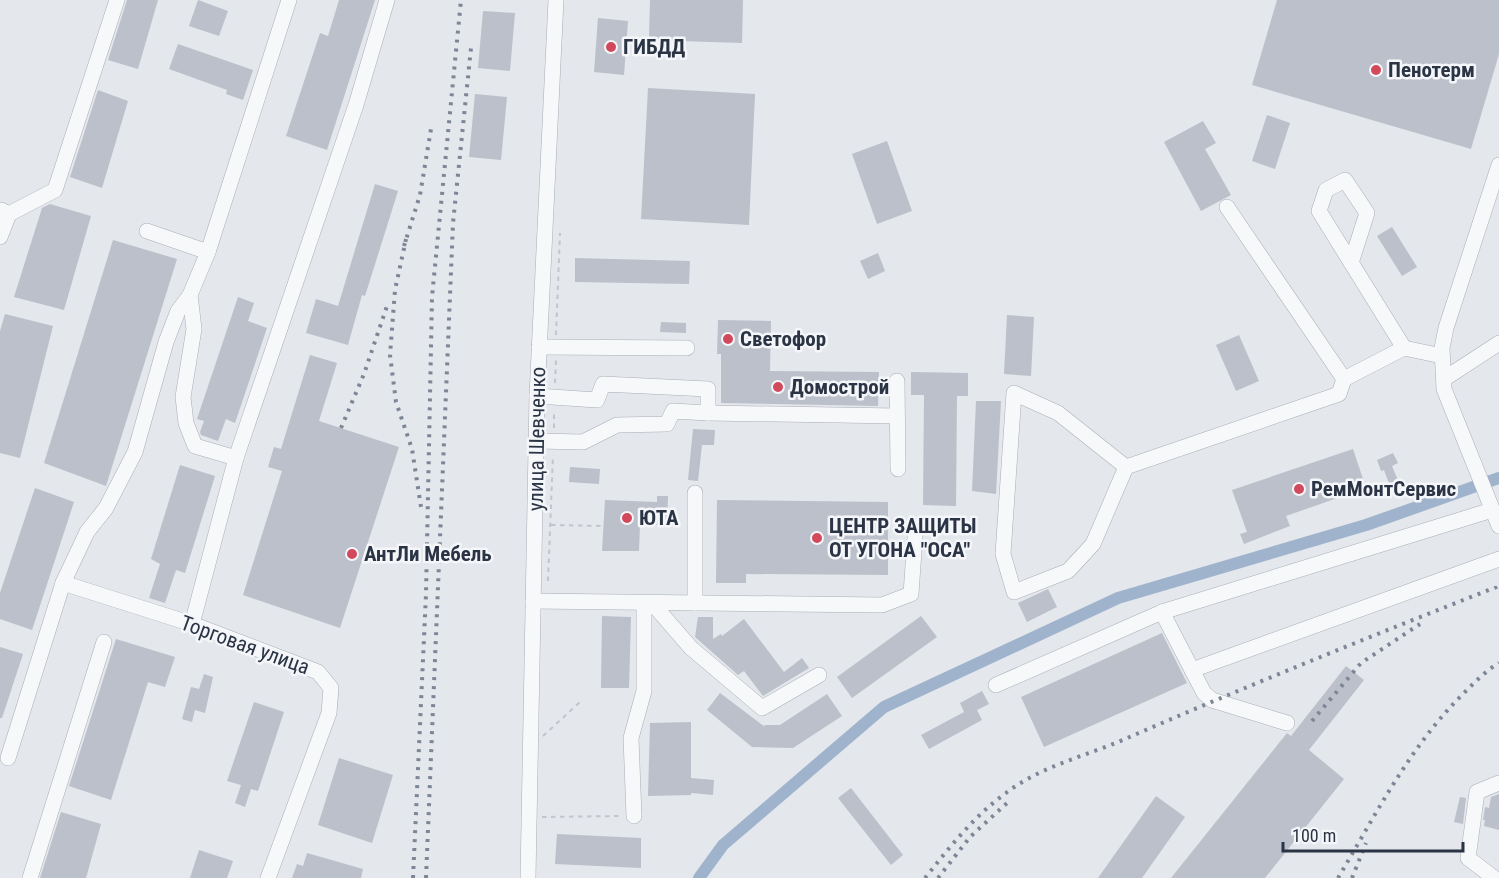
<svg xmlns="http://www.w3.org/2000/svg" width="1499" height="878" viewBox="0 0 1499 878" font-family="'Roboto Condensed',sans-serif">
<rect width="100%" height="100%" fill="#e4e7ec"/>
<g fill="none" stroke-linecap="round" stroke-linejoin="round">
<path stroke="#9fb4cc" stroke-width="12" d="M699,878L723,845L884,707L1118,598L1366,525L1499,478"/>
</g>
<g fill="#bbc0ca">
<path d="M127,0H158L138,69L108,60Z"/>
<path d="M198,0L228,11L219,36L189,26Z"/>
<path d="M339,0H375L327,150L286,136L320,33L328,36Z"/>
<path d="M650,0H743L742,43L649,40Z"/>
<path d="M1277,0H1499V54L1471,149L1252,85Z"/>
<path d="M483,11L515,13L510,71L478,68Z"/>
<path d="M598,18L628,21L624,75L594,72Z"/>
<path d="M178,44L253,70L243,100L226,94L227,90L169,69Z"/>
<path d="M648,88L755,94L749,225L641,219Z"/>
<path d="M98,90L128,101L102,188L70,177Z"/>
<path d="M475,94L507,97L501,160L469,157Z"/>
<path d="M1267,115L1290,123L1275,169L1252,161Z"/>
<path d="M1203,121L1216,143L1205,149L1231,195L1201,211L1164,142Z"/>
<path d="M887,141L912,211L877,224L852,154Z"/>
<path d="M375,184L398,191L365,296L362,295L348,345L306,333L316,299L338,306Z"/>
<path d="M50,204L91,216L64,310L14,297L42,208Z"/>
<path d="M1392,227L1417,267L1402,276L1377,236Z"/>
<path d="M113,240L177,259L106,486L44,463Z"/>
<path d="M878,253L885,271L868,279L860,261Z"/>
<path d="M575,258L690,261L689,284L575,282Z"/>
<path d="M238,297L254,303L248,321L267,328L235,423L226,419L218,441L201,435L200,432L204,421L197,419Z"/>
<path d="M5,314L53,326L20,458L0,453V331Z"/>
<path d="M1007,315L1034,317L1031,376L1004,374Z"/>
<path d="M718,320L771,321L770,371L879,372L878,406L721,403V354H717Z"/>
<path d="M661,322L686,323V333L660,332Z"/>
<path d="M1239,335L1259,381L1236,391L1216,345Z"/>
<path d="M310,355L337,363L319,421L399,447L340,628L243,595L282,471L268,467L274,447L281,449Z"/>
<path d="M911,372L968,373V396H957L956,506L923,505L924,395H911Z"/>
<path d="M976,401H1001L996,494L972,491Z"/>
<path d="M693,429L715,430L714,445H702L698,481L688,480Z"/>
<path d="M1353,449L1366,488L1286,516L1290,526L1244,544L1240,534L1247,532L1232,490Z"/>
<path d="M1393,453L1398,463L1392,466L1399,483L1390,486L1384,470L1381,471L1377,460Z"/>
<path d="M180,465L215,476L185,573L176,570L165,603L149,598L160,564L151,559Z"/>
<path d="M570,467L600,469L599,484L569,482Z"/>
<path d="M35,488L74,502L32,630L0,619V593Z"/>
<path d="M657,496H668L667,525L640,524L639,551H602L605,500L657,502Z"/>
<path d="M717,500L888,502V575L746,574V583H716Z"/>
<path d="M1048,589L1057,607L1027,622L1018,603Z"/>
<path d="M602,616L631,617L629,688H601Z"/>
<path d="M921,616L937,637L852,698L837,677Z"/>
<path d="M698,617H713V639L721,634L722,636L744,619L784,672L802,658L809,668L763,696L744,671L738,675L695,637Z"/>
<path d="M1162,633L1187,683L1044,747L1021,697Z"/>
<path d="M116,639L175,657L165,687L148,682L111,800L69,786Z"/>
<path d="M0,647L23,654L2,718H0Z"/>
<path d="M1346,666L1364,680L1309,750L1344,779L1265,878H1171L1287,733L1291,736Z"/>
<path d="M204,674L213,677L205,713L195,710L192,722L182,719L191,687L199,689Z"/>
<path d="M982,691L989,704L977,710L982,720L929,749L921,735L964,712L960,703Z"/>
<path d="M720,693L765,727L764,725H780L827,694L842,716L793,748L752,747L707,710Z"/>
<path d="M254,702L284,712L258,791L251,789L245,807L235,803L241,785L227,781Z"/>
<path d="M691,722V778L714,780L713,795L691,793V795L648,796L650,723Z"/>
<path d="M339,758L393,775L372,843L318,825Z"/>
<path d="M851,788L903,855L891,865L838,798Z"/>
<path d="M1499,794V830L1484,826L1485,820H1483L1485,807L1489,808L1491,797Z"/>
<path d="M1156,796L1185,817L1142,878H1098Z"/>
<path d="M1460,797L1466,798L1463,824L1454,822Z"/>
<path d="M61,812L101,824L86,878H40Z"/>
<path d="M557,834L641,838V868L555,864Z"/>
<path d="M199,850L233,861L227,878H190Z"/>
<path d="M307,853L363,869L361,878H292L297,864L303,866Z"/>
</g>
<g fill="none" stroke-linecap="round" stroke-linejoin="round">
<g stroke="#a9aeb7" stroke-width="16">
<g id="minor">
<path d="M1499,165L1446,328L1442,348L1444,389L1499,526"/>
<path d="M1227,207L1344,379"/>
<path d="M9,214L55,190L117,0"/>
<path d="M147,231L208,252"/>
<path d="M0,237L9,214L1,210"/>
<path d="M1351,263L1367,213L1345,180L1326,190L1319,211L1404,348"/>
<path d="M539,347L687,348"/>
<path d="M1444,379L1499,343"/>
<path d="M897,381L898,469"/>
<path d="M708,413L897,416"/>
<path d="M537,441L583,442L617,425L667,424L673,411L708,413V389L603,384L597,400L537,396"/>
<path d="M236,458L195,446L186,423L183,397L194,329L190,295L208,252L289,0"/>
<path d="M1126,467L1058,413L1014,393L1003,554L1014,592L1068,571L1093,544L1126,467L1339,394L1344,379L1404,348L1442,356"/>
<path d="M63,583L192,624L318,672L331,688L329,713L268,878"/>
<path d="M533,601L882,605L911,594L915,537"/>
<path d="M652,603L691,648L762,708L819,675"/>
<path d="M695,603V493"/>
<path d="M1162,612L1204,693L1212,700L1287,723"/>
<path d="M192,624L236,458L356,105L387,0"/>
<path d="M1192,670L1499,559"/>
<path d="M996,685L1162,612L1492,510"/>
<path d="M8,758L63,583L87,532L106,508L135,452L166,342L178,311L190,295"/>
<path d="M634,816L631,738L644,691V603"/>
<path d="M30,878L104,642"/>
<path d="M528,878L537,396L556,0"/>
<path d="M1494,878L1468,858L1477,792L1499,783"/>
</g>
</g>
<g stroke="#c2c5cb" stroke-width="2" stroke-dasharray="4.5 4.5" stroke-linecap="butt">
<path d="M556,335L560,233"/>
<path d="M555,383L556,359"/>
<path d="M554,428V410"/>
<path d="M551,525L603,526"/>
<path d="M548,581L553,455"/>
<path d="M543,736L580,702"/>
<path d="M542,817L620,816"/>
</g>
<use href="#minor" stroke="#f7f8fa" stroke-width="15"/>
<g stroke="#7d8696" stroke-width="4" stroke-dasharray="3 6" stroke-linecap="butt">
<path d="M406,239L395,290L390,355L396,402L412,449L421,507"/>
<path d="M404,246L420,195L431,129"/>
<path d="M341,428L364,374L388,303"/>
<path d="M1312,721L1361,663L1420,624"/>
<path d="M413,878L426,594L432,297L461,0"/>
<path d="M426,878L453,223L471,48"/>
<path d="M925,878C949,848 974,816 1006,793C1041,766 1086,756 1125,739C1249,685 1374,635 1499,586"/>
<path d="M938,878L970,837L1007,803"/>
<path d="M1338,878C1375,816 1409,748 1461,696C1473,684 1484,672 1499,663"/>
<path d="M1352,878L1366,843"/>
</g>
</g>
<g fill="#d1495b" stroke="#f4f6f9" stroke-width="2">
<circle cx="611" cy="47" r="6"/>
<circle cx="1376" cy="70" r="6"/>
<circle cx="728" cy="339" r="6"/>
<circle cx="778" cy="387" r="6"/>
<circle cx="1299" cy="489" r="6"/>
<circle cx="627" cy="518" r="6"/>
<circle cx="817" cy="538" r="6"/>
<circle cx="352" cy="554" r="6"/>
</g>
<g text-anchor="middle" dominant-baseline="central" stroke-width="5" stroke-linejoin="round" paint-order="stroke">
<g font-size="21" font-weight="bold" fill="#2b3445" stroke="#f4f6f9" text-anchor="start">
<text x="623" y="47">ГИБДД</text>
<text x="1388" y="70">Пенотерм</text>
<text x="740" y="339">Светофор</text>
<text x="790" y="387">Домострой</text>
<text x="1311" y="489">РемМонтСервис</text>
<text x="639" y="518">ЮТА</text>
<text x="829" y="526">ЦЕНТР ЗАЩИТЫ<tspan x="829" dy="24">ОТ УГОНА "ОСА"</tspan></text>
<text x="364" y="554">АнтЛи Мебель</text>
</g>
<g font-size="21" fill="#2b3445" stroke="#f4f6f9">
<text transform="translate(537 439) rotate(-89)">улица Шевченко</text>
<text transform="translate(245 645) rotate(20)">Торговая улица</text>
</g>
</g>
<path d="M1283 842v9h180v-9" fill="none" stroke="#2b3445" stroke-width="3"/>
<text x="1292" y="842" font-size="18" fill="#2b3445" stroke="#f4f6f9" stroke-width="4.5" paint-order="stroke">100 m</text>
</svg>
